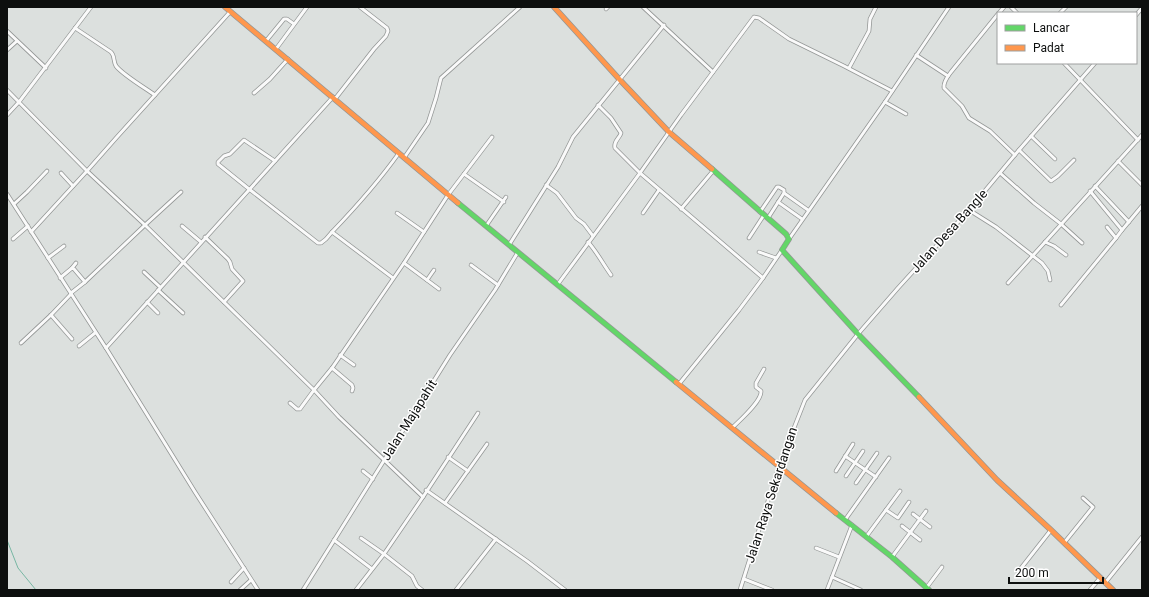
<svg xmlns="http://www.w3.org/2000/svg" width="1149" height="597" viewBox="0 0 1149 597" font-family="Roboto,sans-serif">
<rect width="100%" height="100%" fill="#dce0de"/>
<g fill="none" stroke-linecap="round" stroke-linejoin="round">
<path stroke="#78b7a4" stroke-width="1" d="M7,540L18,568L36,590"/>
<g stroke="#949796" stroke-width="4.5">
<g id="street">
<path d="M643,7L713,72"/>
<path d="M1011,7L1017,13"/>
<path d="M606,9L608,7"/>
<path d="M999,13L1004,7"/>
<path d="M1060,13L1066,7"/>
<path d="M998,14L951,72C948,76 943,82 944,88L962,106L969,118L990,131L1015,155"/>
<path d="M1136,15L1142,8"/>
<path d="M75,28L111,52C115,56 113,61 116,66C123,75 145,88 155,95"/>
<path d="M7,31L46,68"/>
<path d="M266,41L284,19H287L294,24"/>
<path d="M276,49L307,7"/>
<path d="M7,50L17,41"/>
<path d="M916,55L948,76"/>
<path d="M1064,63L1138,140"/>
<path d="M849,68L869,31L870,19L876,7"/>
<path d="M7,90L87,171L145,225L314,390L300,409H297L290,403"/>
<path d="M254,93L270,79L288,59"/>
<path d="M335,99L374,49L386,36L388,31L387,28L360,7"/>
<path d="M885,102L906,114"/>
<path d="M7,115L19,102L91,7"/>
<path d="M1031,136L1055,159"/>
<path d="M1019,150L1051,181L1058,176L1074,160"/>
<path d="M404,158L428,123L436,98L441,78L520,7"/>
<path d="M275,161L244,140L230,154L224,156L218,162V164L249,189L318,243H321L326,239L332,232"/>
<path d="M1118,161L1142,185"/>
<path d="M61,173L73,186"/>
<path d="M1000,173L1034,203L1061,224L1082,243"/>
<path d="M464,174L504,202"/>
<path d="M546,185L557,193L576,218L584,224L593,236"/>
<path d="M1095,186L1129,222"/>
<path d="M1090,191L1122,230L1116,238L1107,227"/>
<path d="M784,193L808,210"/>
<path d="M7,194L106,348L195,492L258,590"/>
<path d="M778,202L802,219"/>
<path d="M14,204L27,192L47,171"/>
<path d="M681,209L713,171"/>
<path d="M969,210L996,227L1042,263L1048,271L1050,280"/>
<path d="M760,212L777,187H779L784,190V193L768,218"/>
<path d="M397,213L424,232"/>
<path d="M643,213L659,190"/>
<path d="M182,226L201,242"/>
<path d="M486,226L506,197"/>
<path d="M1122,230L1142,206"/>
<path d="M31,232L87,171L117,137L230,12"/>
<path d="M205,237L228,259L230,262L232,269L243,281L224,302"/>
<path d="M749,238L764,215"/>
<path d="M13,239L28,226"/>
<path d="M789,239L885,102L949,7"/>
<path d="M588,242C597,252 603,264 611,275"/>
<path d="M1045,242L1054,246L1066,255"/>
<path d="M509,245L558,167L573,137L664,25"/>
<path d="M782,250L763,278L640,173L681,115L754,17L759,18L789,39L844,66L892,91"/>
<path d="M759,252L776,258"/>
<path d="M48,258L64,246"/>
<path d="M404,263L439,289"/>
<path d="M471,265L498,285"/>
<path d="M72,268L76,263"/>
<path d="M144,272L160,287"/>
<path d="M60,278L72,268L74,269L85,282"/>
<path d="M393,278L332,232C356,207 379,181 399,153"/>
<path d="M427,280L434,270"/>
<path d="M1008,283L1142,135"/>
<path d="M558,284L640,173L615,148C613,141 620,138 621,133L611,118L598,105"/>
<path d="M158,290L183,313"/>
<path d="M71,293L85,282L145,225L181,192"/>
<path d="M147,302L158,313"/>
<path d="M1061,305L1116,238"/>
<path d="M51,315L72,339"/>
<path d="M21,343L51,315L71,294"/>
<path d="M79,346L95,333"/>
<path d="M106,348L333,97"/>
<path d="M340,355L354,365"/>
<path d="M332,368L352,385L353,388L352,391"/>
<path d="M679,384L739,310L763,278"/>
<path d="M732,428C740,420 762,401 761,391L756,387V383L764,369"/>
<path d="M845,456L876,477"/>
<path d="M448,457L468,471"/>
<path d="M363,471L373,479"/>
<path d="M836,471L853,444"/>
<path d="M846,476L863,451"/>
<path d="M856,483L877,453"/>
<path d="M426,490L527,561L565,590"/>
<path d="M423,497L478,413"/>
<path d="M445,503L487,444"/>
<path d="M886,510L898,518L909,502"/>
<path d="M913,514L930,527"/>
<path d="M845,520L889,458"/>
<path d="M902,526L920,540"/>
<path d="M866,537L900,491"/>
<path d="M334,540L372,569"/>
<path d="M1064,543L1093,507L1083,498"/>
<path d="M816,548L839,557"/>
<path d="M892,557L926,511"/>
<path d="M1018,572L1051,530"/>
<path d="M832,577L861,590"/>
<path d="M744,579L772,590"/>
<path d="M231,582L244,568"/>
<path d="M1105,583L1142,537"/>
<path d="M927,587L942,567"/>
<path d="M240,590L251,580"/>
<path d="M303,590L450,355L495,290L518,252"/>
<path d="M356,590L384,554L361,538"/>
<path d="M422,590L417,586L412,576L384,554L423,497L339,417L314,390L332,368L404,263L448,195L492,137"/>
<path d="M456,590L496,539"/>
<path d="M740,590L779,466L805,400L858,334L898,288L969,210L1019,150L1095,63"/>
<path d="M827,590L852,525"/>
<path d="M1090,590L1100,578"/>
</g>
</g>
<g stroke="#949796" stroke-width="6">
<g id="fast">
<path d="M712,169L786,234L789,239L782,250L858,334L919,397"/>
<path d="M458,203L676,382"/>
<path d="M836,513L892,557L929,590"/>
</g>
</g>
<g stroke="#949796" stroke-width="6">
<g id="slow">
<path d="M225,7L458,203"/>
<path d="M554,7L620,80L669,132L712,169"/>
<path d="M676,382L836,513"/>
<path d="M919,397L997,480L1051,530L1113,590"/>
</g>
</g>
<use href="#street" stroke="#fafafa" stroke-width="3"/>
<use href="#fast" stroke="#63d668" stroke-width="4.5"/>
<use href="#slow" stroke="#ff974d" stroke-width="4.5"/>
</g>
<g text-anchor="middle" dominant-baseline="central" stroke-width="3" stroke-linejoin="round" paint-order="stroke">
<g font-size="13" fill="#0d0f0e" stroke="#fff">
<text transform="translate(949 231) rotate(-48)">Jalan Desa Bangle</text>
<text transform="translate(409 420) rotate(-58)">Jalan Majapahit</text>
<text transform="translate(771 495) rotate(-72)">Jalan Raya Sekardangan</text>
</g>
</g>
<rect width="1149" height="597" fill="none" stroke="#0d0f0e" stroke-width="16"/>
<rect x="997" y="12" width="140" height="52" fill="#ffffff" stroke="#9e9f9f"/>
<rect x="1005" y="25" width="20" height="6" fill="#63d668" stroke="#9e9f9f"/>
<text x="1033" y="32" font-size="12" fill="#0d0f0e">Lancar</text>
<rect x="1005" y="45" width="20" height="6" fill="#ff974d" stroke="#9e9f9f"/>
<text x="1033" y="52" font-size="12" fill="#0d0f0e">Padat</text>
<path d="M1009 577v6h94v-6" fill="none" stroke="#0d0f0e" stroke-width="2"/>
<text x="1015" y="577" font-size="12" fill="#0d0f0e" stroke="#ffffff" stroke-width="3" paint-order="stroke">200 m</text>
</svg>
